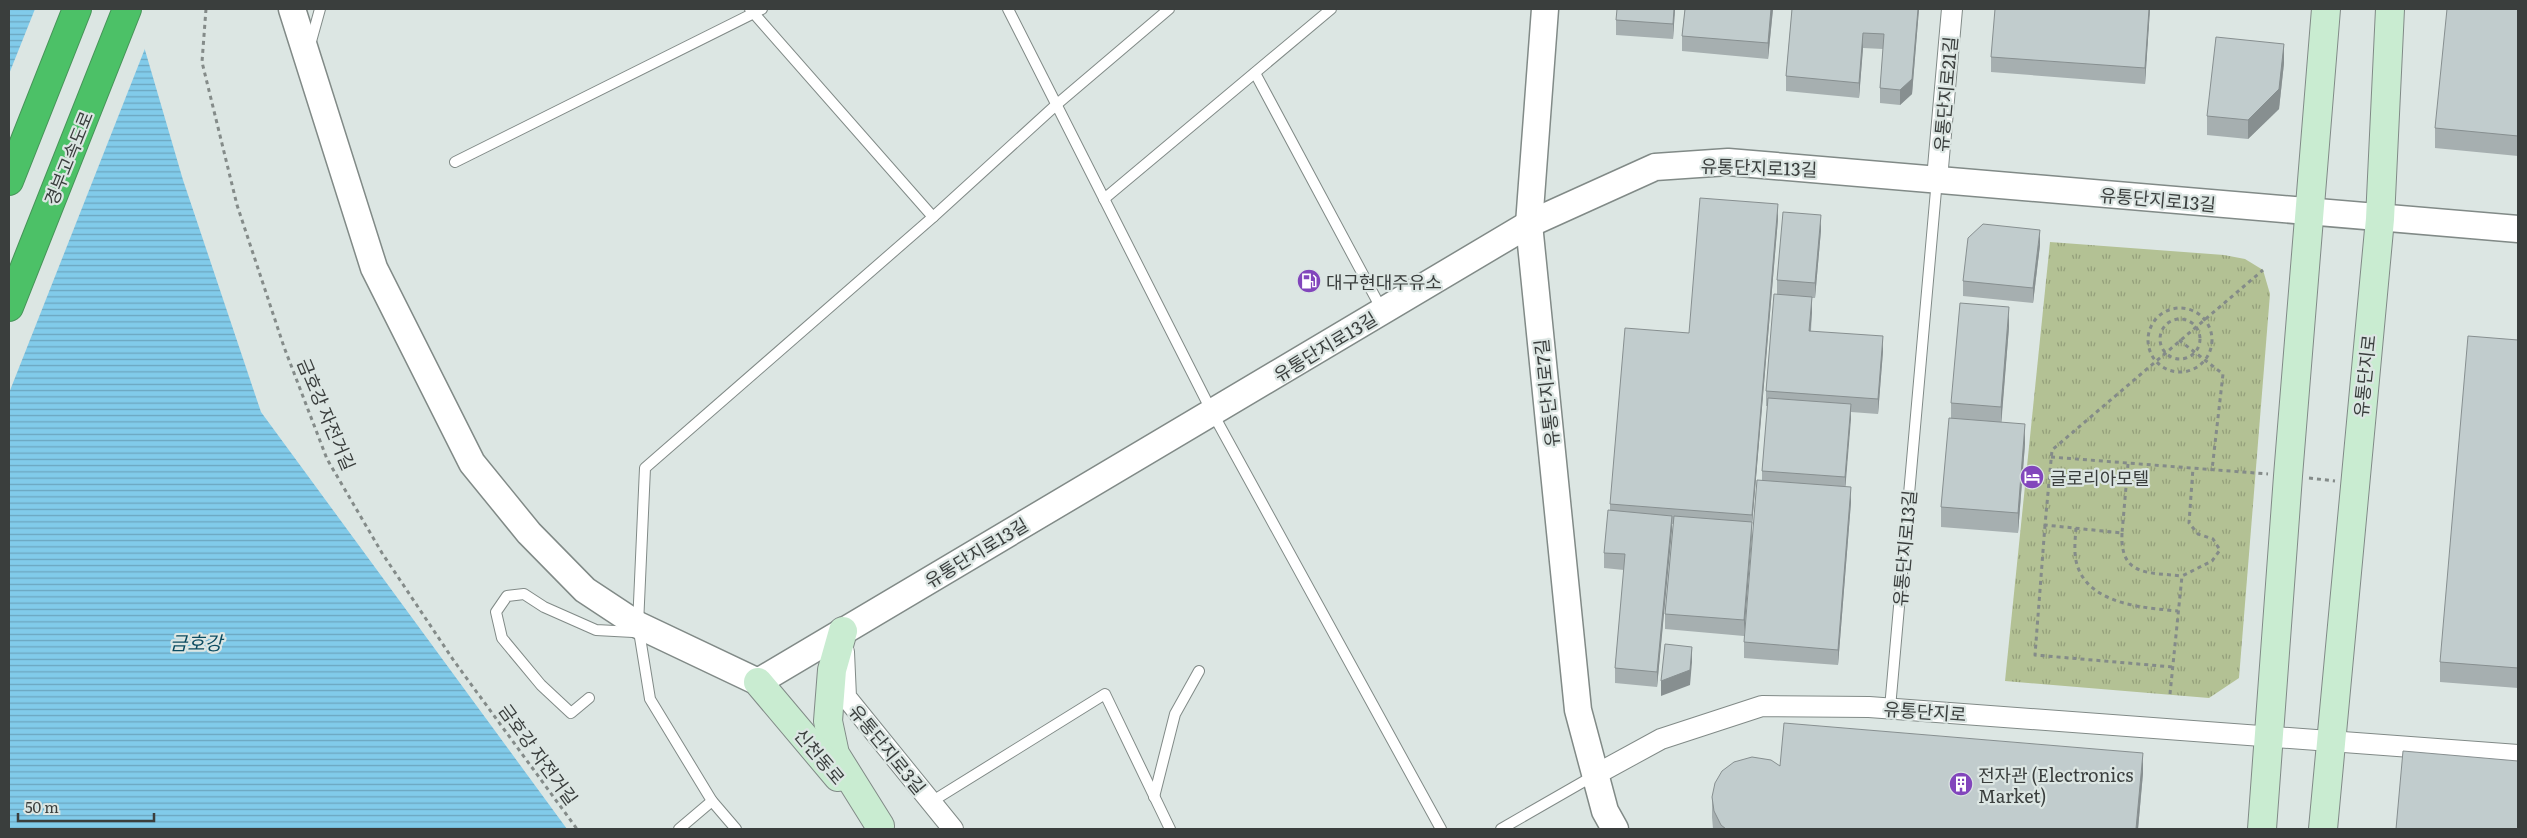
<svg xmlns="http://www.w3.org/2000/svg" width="2527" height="838" viewBox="0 0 2527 838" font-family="Literata,'Noto Sans KR',serif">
<defs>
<pattern id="park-tufts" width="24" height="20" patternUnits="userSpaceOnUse" patternTransform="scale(1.25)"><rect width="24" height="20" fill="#b3c194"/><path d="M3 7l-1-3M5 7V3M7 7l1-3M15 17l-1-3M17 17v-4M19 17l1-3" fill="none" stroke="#939e7a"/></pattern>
<pattern id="water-rules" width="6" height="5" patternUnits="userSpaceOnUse" patternTransform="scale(1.25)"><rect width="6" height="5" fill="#81cbea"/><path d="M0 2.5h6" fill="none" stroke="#6ba6bf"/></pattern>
</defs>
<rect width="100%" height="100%" fill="#dce6e3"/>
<path fill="url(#park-tufts)" d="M2050,242L2224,255L2245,259L2263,270L2270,294L2239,678L2209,698L2005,681Z"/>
<path fill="url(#water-rules)" d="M9,9H133L183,180L261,412L567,829H9Z"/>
<path fill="#dce6e3" d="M35,9H135L146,46L9,393V74Z"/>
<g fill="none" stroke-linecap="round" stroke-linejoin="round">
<g stroke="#818a87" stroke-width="12">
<g id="service">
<path d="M750,9L933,217"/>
<path d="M1008,9L1212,412L1441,829"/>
<path d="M310,45L320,9"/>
<path d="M1255,73L1382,310"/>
<path d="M455,162L762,9"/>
<path d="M1104,199L1331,9"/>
<path d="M589,698L571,713L541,685L502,638L496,612L507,596L524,594L544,607L596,630L633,632L635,629"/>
<path d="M1890,708L1937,179"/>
<path d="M1154,797L1175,714L1199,671"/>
<path d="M712,801L736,829"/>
<path d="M931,802L1105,694L1170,829"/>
<path d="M679,829L712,801L650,699L638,625L645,468L933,217L1056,105L1169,9"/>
<path d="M1501,829L1595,775"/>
</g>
</g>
<g stroke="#818a87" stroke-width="22">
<g id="minor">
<path d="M1937,179L1952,9"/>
<path d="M844,652L846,697L953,829"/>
<path d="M1595,775L1661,739L1762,706L1869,707L2518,755"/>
</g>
</g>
<g stroke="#818a87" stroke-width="29">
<g id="tertiary">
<path d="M292,9L374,268L472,463L529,533L585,590L638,625L758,682L1529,224L1655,167L1728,162L2518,229"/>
<path d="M1545,9L1529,224L1578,710L1605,811L1615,829"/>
</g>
</g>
<g stroke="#818a87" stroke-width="30">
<g id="secondary">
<path d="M843,631L832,670L828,721L835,754L880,826"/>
<path d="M758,682L838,777"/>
<path d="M2262,829L2288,476L2326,9"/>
<path d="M2323,829L2380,219L2390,9"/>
</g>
</g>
<g stroke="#469358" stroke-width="30">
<g id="motorway">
<path d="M9,181L77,9"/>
<path d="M9,307L127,9"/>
</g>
</g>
<g stroke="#848b89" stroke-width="3" stroke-dasharray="4 4" stroke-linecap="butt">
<path d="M206,9L202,62L237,205L284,347L327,459L382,553L454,661L577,829"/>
<circle cx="2180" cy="340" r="32"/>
<circle cx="2180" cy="339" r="20"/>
<path d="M2179,340L2223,374L2212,470"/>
<path d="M2051,457L2268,474"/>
<path d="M2128,464L2122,533L2045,525L2052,450L2263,270"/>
<path d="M2309,478L2335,481"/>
<path d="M2045,525L2035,655L2173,667"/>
<path d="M2076,528C2075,542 2073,557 2079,570C2094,605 2146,608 2178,611"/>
<path d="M2122,533C2120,577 2148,572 2182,576"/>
<path d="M2170,694L2182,576L2212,561L2220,550L2213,539L2198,534L2189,523L2193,468"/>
</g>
<use href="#service" stroke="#fff" stroke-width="10"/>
<use href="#minor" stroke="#fff" stroke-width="20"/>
<use href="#tertiary" stroke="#fff" stroke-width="26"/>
<use href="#secondary" stroke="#c9ecd1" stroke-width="28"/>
<use href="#motorway" stroke="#4cc167" stroke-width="28"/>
</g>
<g fill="#a6afb0">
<path d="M1675,9L1673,39L1616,35V20Z"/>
<path d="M1685,9H1773L1768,59L1682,51V36Z"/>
<path d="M1792,9H1919L1912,94L1900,105L1880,103V88L1883,49L1863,48L1859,98L1786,91V76Z"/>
<path d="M2150,9L2145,84L1991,72V57Z"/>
<path d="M2518,9V156L2435,148V128Z"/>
<path d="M2284,63L2279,109L2248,139L2207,135V116Z"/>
<path d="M1778,219L1752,525L1744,636L1665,629V614L1673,524H1672L1657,687L1615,683V668L1624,570L1604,568V553L1610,510V504L1689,333Z"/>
<path d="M1821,230L1815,298H1812V312L1811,331L1883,351L1878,414L1851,412L1845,486L1851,502L1838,665L1744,658V642L1762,480V471L1768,406H1766V391L1777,294V280Z"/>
<path d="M2040,245L2033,303L1963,296V281Z"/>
<path d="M2009,327L2001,422L2025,444L2018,533L1941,527V507L1951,419V403Z"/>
<path d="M2518,340V688L2440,682V662Z"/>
<path d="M1780,766L2143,773L2138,829H1713L1712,817V797Z"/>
</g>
<g fill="#878f90">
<path d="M1674,9H1675L1673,39V24Z"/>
<path d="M1771,9H1773L1768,59V43Z"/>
<path d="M1918,9H1919L1912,94L1900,105V90Z"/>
<path d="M2149,9H2150L2145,84V68Z"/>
<path d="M1863,33V48L1859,98V83Z"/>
<path d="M2284,44V63L2279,109L2248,139V120Z"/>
<path d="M1778,204V219L1752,525V537L1744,636V620L1752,528V515Z"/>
<path d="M1821,215V230L1815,298V283Z"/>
<path d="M2040,230V245L2033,303V288Z"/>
<path d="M1812,297V312L1809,346V331Z"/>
<path d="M2009,307V327L2001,427V407Z"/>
<path d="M1883,336V351L1878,414V399Z"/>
<path d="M1851,404V419L1845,492V477Z"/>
<path d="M2025,424V444L2018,533V513Z"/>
<path d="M1851,487V502L1838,665V650Z"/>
<path d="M1672,516V531L1657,687V672Z"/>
<path d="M1692,647V662L1690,685L1661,696V681Z"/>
<path d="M2143,753V773L2138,829H2136Z"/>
</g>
<g fill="#c1cccd" stroke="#878f90">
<path d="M1617,9H1674L1673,24L1616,20Z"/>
<path d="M1685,9H1771L1768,43L1682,36Z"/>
<path d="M1792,9H1918L1912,79L1900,90L1880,88L1884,34L1863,33L1859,83L1786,76Z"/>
<path d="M1995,9H2149L2145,68L1991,57Z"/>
<path d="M2447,9H2518V136L2435,128Z"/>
<path d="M2216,37L2284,44L2279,89L2248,120L2207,116Z"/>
<path d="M1700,198L1778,204L1752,515L1610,504L1625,328L1689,333Z"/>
<path d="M1783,212L1821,215L1815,283L1777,280Z"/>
<path d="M1983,224L2040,230L2033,288L1963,281L1968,238Z"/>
<path d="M1774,294L1812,297L1809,331L1883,336L1878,399L1766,391Z"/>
<path d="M1960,303L2009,307L2001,407L1951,403Z"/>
<path d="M2468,336L2518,340V668L2440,662Z"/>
<path d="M1768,398L1851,404L1845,477L1762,471Z"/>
<path d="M1949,418L2025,424L2018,513L1941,507Z"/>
<path d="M1757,480L1851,487L1838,650L1744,642Z"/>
<path d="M1608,510L1672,516L1657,672L1615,668L1625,554L1604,553Z"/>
<path d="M1674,516L1752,522L1744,620L1665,614Z"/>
<path d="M1665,644L1692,647L1690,670L1661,681Z"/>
<path d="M1784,723L2143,753L2136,829H1726L1721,825L1714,811L1712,797L1715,783L1722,771L1734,762L1752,757L1771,760L1780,766Z"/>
<path d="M2403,751L2518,761V829H2396Z"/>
</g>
<defs>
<g id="fuel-disc" transform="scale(1.25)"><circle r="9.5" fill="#8246bc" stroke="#dce6e3"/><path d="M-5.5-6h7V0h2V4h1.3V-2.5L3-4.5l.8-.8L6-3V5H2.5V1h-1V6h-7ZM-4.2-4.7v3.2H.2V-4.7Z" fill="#fff"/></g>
<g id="hotel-disc" transform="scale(1.25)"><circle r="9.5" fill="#8246bc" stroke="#dce6e3"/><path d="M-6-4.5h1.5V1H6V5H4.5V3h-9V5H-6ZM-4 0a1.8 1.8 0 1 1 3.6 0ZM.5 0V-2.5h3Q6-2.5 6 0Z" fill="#fff"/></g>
<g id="building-disc" transform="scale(1.25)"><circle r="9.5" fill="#8246bc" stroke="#dce6e3"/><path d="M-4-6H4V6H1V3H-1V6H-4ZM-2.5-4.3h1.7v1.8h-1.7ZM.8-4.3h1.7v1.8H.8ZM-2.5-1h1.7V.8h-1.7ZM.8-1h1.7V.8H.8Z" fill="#fff"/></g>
</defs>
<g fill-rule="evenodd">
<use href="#fuel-disc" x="1309" y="281"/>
<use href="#hotel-disc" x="2032" y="477"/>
<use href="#building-disc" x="1961" y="784"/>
</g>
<g text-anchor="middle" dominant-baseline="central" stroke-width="4.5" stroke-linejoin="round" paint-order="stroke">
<g font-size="18" fill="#3a3e3d" stroke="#dce6e3">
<text transform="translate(1945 94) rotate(-85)">유통단지로21길</text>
<text transform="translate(68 158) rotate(-68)">경부고속도로</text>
<text transform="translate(1759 167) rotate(2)">유통단지로13길</text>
<text transform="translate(2158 199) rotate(5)">유통단지로13길</text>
<text transform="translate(1325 346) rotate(-31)">유통단지로13길</text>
<text transform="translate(2364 376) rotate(-84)">유통단지로</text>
<text transform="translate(1546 393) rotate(-96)">유통단지로7길</text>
<text transform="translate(327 414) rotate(67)">금호강 자전거길</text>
<text transform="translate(1904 548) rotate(-85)">유통단지로13길</text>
<text transform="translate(976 552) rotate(-31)">유통단지로13길</text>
<text transform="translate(1925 711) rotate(4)">유통단지로</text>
<text transform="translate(888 749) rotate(51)">유통단지로3길</text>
<text transform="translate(539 754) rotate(54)">금호강 자전거길</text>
<text transform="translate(820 756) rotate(50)">신천동로</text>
</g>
<g font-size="18" fill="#3a3e3d" stroke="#dce6e3" text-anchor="start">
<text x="1326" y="281">대구현대주유소</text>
<text x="2050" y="477">글로리아모텔</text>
<text x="1978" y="774">전자관 (Electronics<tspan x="1978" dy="21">Market)</tspan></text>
</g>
<g font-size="19" font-style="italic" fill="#0b4b60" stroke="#dce6e3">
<text x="196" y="642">금호강</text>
</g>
</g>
<rect width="2527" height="838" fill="none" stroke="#3a3e3d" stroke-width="20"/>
<path d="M18 813v8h136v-8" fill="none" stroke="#3a3e3d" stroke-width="2.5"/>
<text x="25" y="813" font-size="15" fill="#3a3e3d" stroke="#dce6e3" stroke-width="4" paint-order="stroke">50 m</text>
</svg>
